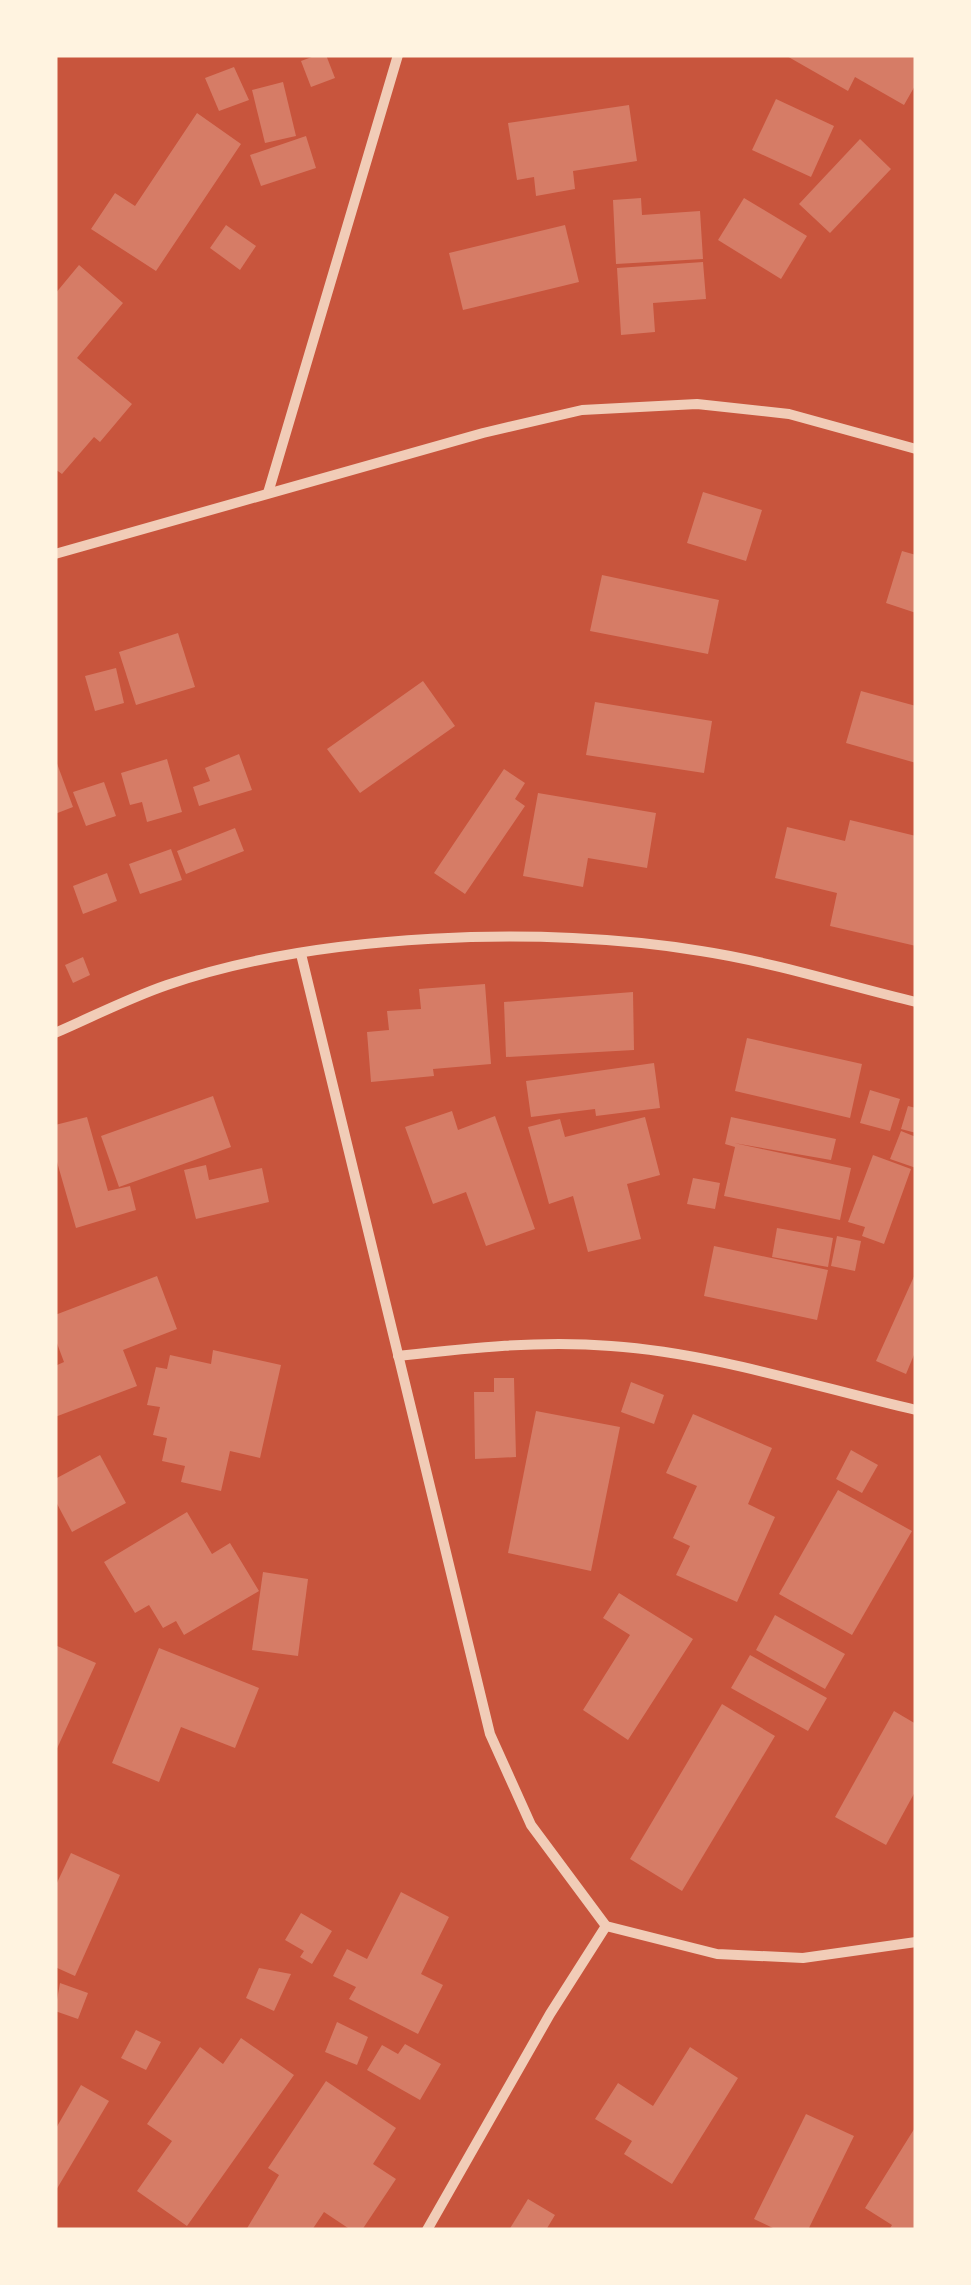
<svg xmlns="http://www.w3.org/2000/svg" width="971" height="2285" viewBox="0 0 971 2285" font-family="'Libre Baskerville',serif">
<rect width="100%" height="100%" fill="#c8553d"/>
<g fill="#d67c66">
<path d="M317,55H326L335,78L311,87L301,61Z"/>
<path d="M785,55H916V84L904,105L855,77L848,91Z"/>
<path d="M234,67L249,100L219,111L205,78Z"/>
<path d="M283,82L296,136L265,143L252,90Z"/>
<path d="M776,99L834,126L811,177L752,150Z"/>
<path d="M629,105L637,161L573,171L575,189L536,196L534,177L517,180L508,123Z"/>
<path d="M197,113L241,144L156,271L91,229L115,193L135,206Z"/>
<path d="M306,136L316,168L261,186L250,155Z"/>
<path d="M860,139L891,169L830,233L799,204Z"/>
<path d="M641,198L642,215L700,211L703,259L616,264L613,200Z"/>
<path d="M744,198L807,236L781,279L718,240Z"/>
<path d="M226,225L256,246L240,270L210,248Z"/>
<path d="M565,225L579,282L463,310L449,253Z"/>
<path d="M703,262L706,299L653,303L655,332L621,335L617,268Z"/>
<path d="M79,265L123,303L77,358L132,404L100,442L94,437L62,474L55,469V294Z"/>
<path d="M703,492L762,510L746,561L687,543Z"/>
<path d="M902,551L916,555V613L886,603Z"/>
<path d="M602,575L719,600L708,654L590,631Z"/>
<path d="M178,633L195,687L136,705L119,652Z"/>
<path d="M116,668L124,703L95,711L85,676Z"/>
<path d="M423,681L455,726L360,793L327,749Z"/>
<path d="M861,691L916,706V763L846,743Z"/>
<path d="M595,702L712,721L704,773L586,755Z"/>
<path d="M239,754L252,790L199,806L193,787L210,781L205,768Z"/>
<path d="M55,758L73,807L55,814Z"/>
<path d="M167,759L182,812L147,822L142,802L130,805L121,773Z"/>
<path d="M504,769L525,783L515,799L525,806L465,894L434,873Z"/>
<path d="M104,782L116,816L86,826L73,792Z"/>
<path d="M538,793L656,813L647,868L588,858L583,887L523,876Z"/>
<path d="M850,820L916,836V946L830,926L837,893L775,878L787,827L845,841Z"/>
<path d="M235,828L244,851L186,874L177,851Z"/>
<path d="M171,849L182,880L140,894L129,864Z"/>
<path d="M107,873L117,901L83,914L73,886Z"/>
<path d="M83,957L90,975L73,983L65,965Z"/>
<path d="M485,984L491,1064L433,1069L434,1076L371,1082L367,1032L389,1030L387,1011L421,1009L419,989Z"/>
<path d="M633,992L634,1050L506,1057L504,1002Z"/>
<path d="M747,1038L862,1064L850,1118L735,1091Z"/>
<path d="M654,1063L660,1108L596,1116L595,1109L531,1117L526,1081Z"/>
<path d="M870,1090L900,1099L890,1131L860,1123Z"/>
<path d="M213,1096L231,1147L119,1187L101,1136Z"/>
<path d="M908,1106L916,1108V1133L901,1129Z"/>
<path d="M452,1111L458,1130L495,1116L535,1229L486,1246L466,1192L433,1204L405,1127Z"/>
<path d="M87,1117L108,1191L130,1186L136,1210L76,1228L55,1155V1125Z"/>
<path d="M645,1117L660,1175L627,1184L641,1239L588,1252L573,1196L549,1204L528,1127L560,1119L565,1137Z"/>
<path d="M731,1117L836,1139L831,1160L734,1143L851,1168L840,1220L724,1196L735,1147L725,1144Z"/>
<path d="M901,1131L916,1137V1168L890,1159Z"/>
<path d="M873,1155L911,1169L884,1244L862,1236L865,1227L848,1222Z"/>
<path d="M206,1165L209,1180L262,1168L269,1202L196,1219L184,1170Z"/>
<path d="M693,1178L720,1183L715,1209L687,1204Z"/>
<path d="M777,1228L833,1238L828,1267L772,1257Z"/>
<path d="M837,1236L861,1241L855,1271L831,1266Z"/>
<path d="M714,1246L828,1270L817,1320L704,1296Z"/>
<path d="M916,1272V1350L906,1374L876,1361Z"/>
<path d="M157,1276L177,1329L123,1350L137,1386L55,1417V1366L64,1362L55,1338V1315Z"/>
<path d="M213,1350L281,1365L260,1458L230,1451L221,1491L181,1482L185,1466L162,1461L167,1438L153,1435L160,1407L147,1405L156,1367L167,1369L170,1355L211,1364Z"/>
<path d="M494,1378H514L516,1457L475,1459L474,1392H494Z"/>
<path d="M631,1382L664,1395L654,1424L621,1412Z"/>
<path d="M536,1411L620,1427L591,1571L508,1553Z"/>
<path d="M693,1414L772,1448L748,1504L775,1517L737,1602L676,1575L690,1546L673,1538L697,1486L666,1473Z"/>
<path d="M851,1450L878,1465L862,1493L836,1479Z"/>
<path d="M100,1455L126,1503L72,1532L55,1500V1479Z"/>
<path d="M838,1490L912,1531L852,1635L779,1594Z"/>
<path d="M187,1512L212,1554L230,1543L259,1591L184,1635L176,1621L163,1628L149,1605L135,1613L104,1562Z"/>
<path d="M263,1572L308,1579L298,1656L252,1650Z"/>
<path d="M619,1593L693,1639L628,1740L583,1710L630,1635L603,1618Z"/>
<path d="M775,1615L845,1654L825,1689L756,1650Z"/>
<path d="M55,1645L96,1663L55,1753Z"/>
<path d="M159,1648L259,1688L235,1748L181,1727L159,1782L112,1763Z"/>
<path d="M750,1655L827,1698L808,1731L731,1688Z"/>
<path d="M722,1704L775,1736L682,1891L630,1859Z"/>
<path d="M894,1711L916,1724V1790L886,1845L835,1817Z"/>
<path d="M71,1853L120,1875L75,1976L55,1967V1887Z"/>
<path d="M401,1892L449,1917L421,1974L443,1985L418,2034L349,1999L356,1987L333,1976L347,1949L367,1959Z"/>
<path d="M301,1913L332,1931L312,1964L300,1957L304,1951L285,1940Z"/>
<path d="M259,1968L291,1974L274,2011L246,1998Z"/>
<path d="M60,1983L88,1993L78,2019L55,2011Z"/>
<path d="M337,2022L368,2037L357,2065L325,2052Z"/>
<path d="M136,2030L161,2042L146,2070L121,2058Z"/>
<path d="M241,2038L294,2075L187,2226L137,2191L172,2141L147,2124L200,2047L223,2064Z"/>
<path d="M405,2044L441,2064L420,2100L367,2070L382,2045L398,2054Z"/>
<path d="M690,2047L738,2078L672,2184L624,2154L632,2141L595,2119L618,2083L653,2106Z"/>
<path d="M326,2081L396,2128L373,2164L396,2179L362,2230H351L324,2212L312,2230H246L279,2175L268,2168Z"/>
<path d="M81,2085L109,2101L55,2192V2130Z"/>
<path d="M806,2114L854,2136L808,2230H777L754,2219Z"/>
<path d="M916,2126V2230H889L892,2225L865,2208Z"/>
<path d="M528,2199L555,2215L546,2230H509Z"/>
</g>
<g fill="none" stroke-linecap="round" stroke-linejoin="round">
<g stroke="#f1ccb7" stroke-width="10">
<path d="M268,493L398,55"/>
<path d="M55,554L483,433L582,410L697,404L789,414L916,449"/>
<path d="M301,954L490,1734L531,1825L606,1926L717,1954L803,1958L916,1942"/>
<path d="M55,1033C92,1017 129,998 167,985C318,933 544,925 701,951C773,962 845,985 916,1002"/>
<path d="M398,1356C469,1348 539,1340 611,1346C713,1353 816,1387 916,1410"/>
<path d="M427,2230L550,2014L606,1926"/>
</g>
</g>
<rect width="971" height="2285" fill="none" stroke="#fff3e0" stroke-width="115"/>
</svg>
